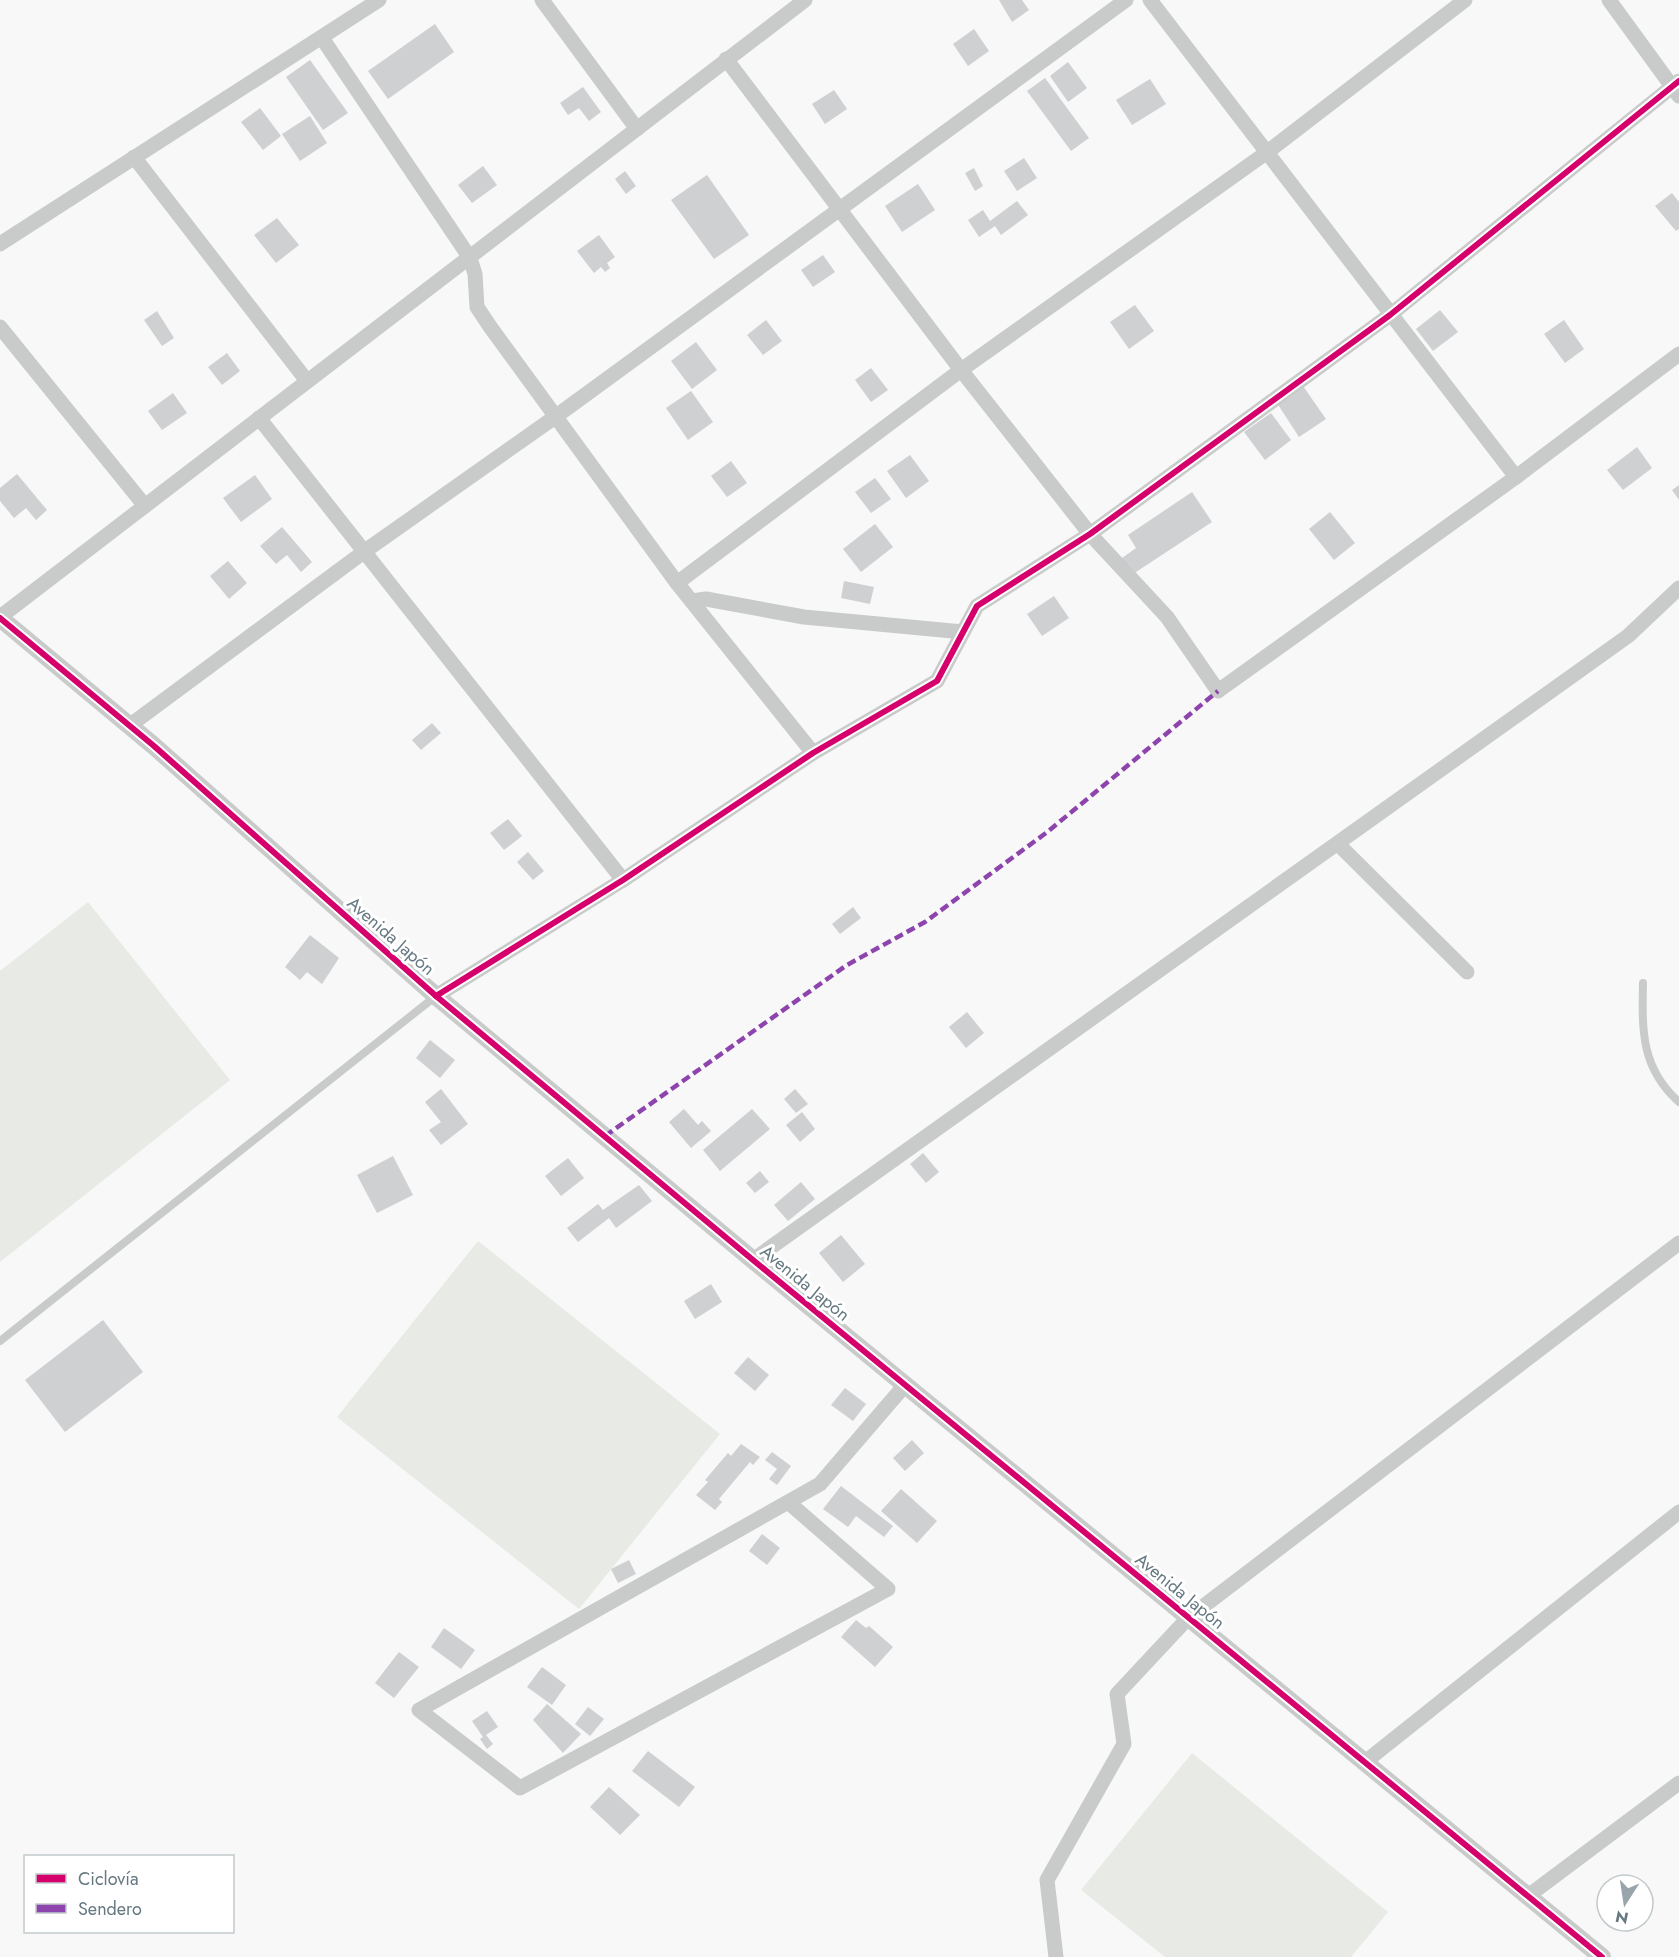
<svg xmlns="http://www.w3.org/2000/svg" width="1679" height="1957" viewBox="0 0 1679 1957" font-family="Jost,sans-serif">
<rect width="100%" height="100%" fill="#f8f8f8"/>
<g fill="#e8eae5">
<path d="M88,902L230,1080L0,1262V971Z"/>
<path d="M478,1241L720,1434L579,1609L337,1417Z"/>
<path d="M1192,1753L1388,1912L1351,1957H1165L1081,1890Z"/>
</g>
<g fill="#cfd0d1">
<path d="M999,0H1022L1029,10L1012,22Z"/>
<path d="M435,24L454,52L388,99L368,71Z"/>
<path d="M974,29L989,51L968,66L953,44Z"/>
<path d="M310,60L348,113L323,130L286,77Z"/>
<path d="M1068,62L1087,88L1068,102L1050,76Z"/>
<path d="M1045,78L1089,138L1071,151L1027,91Z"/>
<path d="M1150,79L1166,104L1132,125L1116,100Z"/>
<path d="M583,87L601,112L589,121L579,108L568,115L560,103Z"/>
<path d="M834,90L847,109L825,124L812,104Z"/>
<path d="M260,108L281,136L263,150L241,122Z"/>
<path d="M310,116L327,143L300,161L282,134Z"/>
<path d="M1024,158L1037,178L1017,191L1004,171Z"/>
<path d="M483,166L497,185L472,203L458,185Z"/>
<path d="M974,168L983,186L975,191L965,173Z"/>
<path d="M625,171L636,186L626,194L615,179Z"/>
<path d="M707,175L749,235L714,259L671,200Z"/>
<path d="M918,184L935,210L902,232L885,206Z"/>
<path d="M1672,193L1679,202V229L1676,231L1655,206Z"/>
<path d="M1017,201L1028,215L1001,235L995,226L979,237L968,220L983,210L990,221Z"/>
<path d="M277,218L299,245L276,263L254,235Z"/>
<path d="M599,235L615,257L607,263L610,268L605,272L601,267L594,273L577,251Z"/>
<path d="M823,255L835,272L813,287L801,270Z"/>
<path d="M1135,305L1154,331L1129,349L1110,322Z"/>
<path d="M1440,310L1458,332L1433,351L1416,329Z"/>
<path d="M157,311L174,338L162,346L144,320Z"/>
<path d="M766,320L782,341L763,355L747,335Z"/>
<path d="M1564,320L1584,349L1565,363L1544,334Z"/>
<path d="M696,342L717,370L692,389L671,361Z"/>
<path d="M227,353L240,371L222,385L208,367Z"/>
<path d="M871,368L888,390L871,402L855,380Z"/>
<path d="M1303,386L1326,419L1299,437L1277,403Z"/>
<path d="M691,391L713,422L688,440L666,408Z"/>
<path d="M173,393L187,413L162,430L148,411Z"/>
<path d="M1271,413L1291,440L1265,460L1244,432Z"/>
<path d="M1637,447L1652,468L1623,490L1607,470Z"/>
<path d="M910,455L929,481L906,498L887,471Z"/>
<path d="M731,461L747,483L727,497L711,476Z"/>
<path d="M17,474L47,510L36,520L26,508L14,518L0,501V488Z"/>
<path d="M255,475L272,499L241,522L223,498Z"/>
<path d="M875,478L891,499L871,513L855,492Z"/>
<path d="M1679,485V500L1672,490Z"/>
<path d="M1192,492L1212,522L1133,574L1122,558L1136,548L1128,535Z"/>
<path d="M1330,512L1355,543L1334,560L1309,529Z"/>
<path d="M875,524L893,547L861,572L843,549Z"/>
<path d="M282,527L312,562L301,572L287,555L276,564L260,546Z"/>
<path d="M228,561L247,583L229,599L210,576Z"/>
<path d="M844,581L874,587L870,604L841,598Z"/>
<path d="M1054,596L1069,618L1042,636L1027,614Z"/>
<path d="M432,723L441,733L421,750L412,740Z"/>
<path d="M508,819L522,836L504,850L490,833Z"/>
<path d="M528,852L544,871L533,880L517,862Z"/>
<path d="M853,907L861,918L840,934L832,924Z"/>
<path d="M310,935L339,958L322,984L307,972L300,980L285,967Z"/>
<path d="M967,1012L984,1033L966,1048L949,1027Z"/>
<path d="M430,1040L455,1060L440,1078L416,1058Z"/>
<path d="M441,1089L468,1124L441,1145L429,1130L441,1122L425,1102Z"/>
<path d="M795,1089L808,1104L796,1113L784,1099Z"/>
<path d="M684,1109L698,1125L702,1121L711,1131L691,1148L669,1122Z"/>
<path d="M752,1109L770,1129L720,1171L703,1150Z"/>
<path d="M802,1112L815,1129L800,1142L786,1125Z"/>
<path d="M923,1153L939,1172L926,1183L910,1164Z"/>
<path d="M393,1156L413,1195L377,1213L357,1175Z"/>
<path d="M568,1158L584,1178L561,1196L545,1176Z"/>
<path d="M760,1171L769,1182L755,1193L746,1183Z"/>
<path d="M801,1182L815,1199L788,1221L774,1205Z"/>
<path d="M639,1185L652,1201L616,1228L609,1218L578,1242L567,1228L598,1204L603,1210Z"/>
<path d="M841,1235L865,1264L843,1282L819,1253Z"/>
<path d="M711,1284L722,1302L695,1319L684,1301Z"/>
<path d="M103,1320L143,1372L65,1432L25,1380Z"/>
<path d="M748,1357L769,1375L755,1391L734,1373Z"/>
<path d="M845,1388L866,1404L853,1421L831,1405Z"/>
<path d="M912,1440L924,1453L905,1471L893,1458Z"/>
<path d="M741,1444L760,1457L753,1465L750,1462L719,1499L722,1502L715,1510L696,1495L708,1482L705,1480L728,1453L731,1456Z"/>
<path d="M772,1452L791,1466L777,1485L769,1479L777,1469L765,1460Z"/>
<path d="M841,1486L893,1526L884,1537L856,1516L848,1527L823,1509Z"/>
<path d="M901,1489L937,1521L917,1543L881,1511Z"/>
<path d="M762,1534L780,1548L767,1565L749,1551Z"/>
<path d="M629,1560L636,1574L618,1583L611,1569Z"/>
<path d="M856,1620L866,1628L869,1626L893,1647L875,1667L841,1637Z"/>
<path d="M444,1628L475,1650L461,1669L431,1647Z"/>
<path d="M399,1652L419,1667L394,1698L375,1683Z"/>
<path d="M542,1667L566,1685L552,1705L527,1687Z"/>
<path d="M547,1704L581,1734L563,1753L533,1720Z"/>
<path d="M588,1707L604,1719L590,1736L575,1724Z"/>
<path d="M487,1711L498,1727L486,1735L493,1744L487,1749L480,1739L483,1737L472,1721Z"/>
<path d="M648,1751L695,1787L679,1807L632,1771Z"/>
<path d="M609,1787L640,1815L620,1835L590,1807Z"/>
</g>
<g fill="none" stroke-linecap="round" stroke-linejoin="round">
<g stroke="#c9cbcb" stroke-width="8">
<path d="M1643,983C1642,1031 1641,1068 1679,1102"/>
<path d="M0,1341L436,996"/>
</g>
<g stroke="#c9cbcb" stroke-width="15">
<path d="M542,0L637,129"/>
<path d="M1150,0L1516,477"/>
<path d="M1609,0L1679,96"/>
<path d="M322,38L470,258L475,274L477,307L491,328L677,583L813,753"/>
<path d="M726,59L961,370L1090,534L1167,617L1218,691L1516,477L1679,354"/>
<path d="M134,157L307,381"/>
<path d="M0,244L379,0"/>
<path d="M0,327L145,506"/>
<path d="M259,418L623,880"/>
<path d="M677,583L961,370L1266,153L1465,0"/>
<path d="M692,601L706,599L804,617L963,632"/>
<path d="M0,617L805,0"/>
<path d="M129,726L365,551L555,417L1126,0"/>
<path d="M1339,845L1467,972"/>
<path d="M436,996L623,880L813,753L937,681L977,606L1090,534L1390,315L1679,81"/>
<path d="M753,1260L1628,636L1679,588"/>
<path d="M788,1502L888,1589L520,1788L419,1710L820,1484L905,1385"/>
<path d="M1365,1762L1679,1512"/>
<path d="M1528,1896L1679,1783"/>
<path d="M1056,1957L1047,1880L1124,1744L1117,1694L1188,1618L1679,1243"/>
</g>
<path stroke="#c9cbcb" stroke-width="18" d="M0,618L154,746L436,996L753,1260L1602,1957"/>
<path stroke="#8e44ad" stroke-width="4.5" stroke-dasharray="9 4.5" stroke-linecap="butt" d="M605,1136L847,965L925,922L1046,833L1218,691"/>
<g stroke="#fff" stroke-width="10">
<g id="cycleway">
<path d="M0,618L154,746L436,996L753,1260L1602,1957"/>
<path d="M436,996L623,880L813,753L937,681L977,606L1090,534L1390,315L1679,81"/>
</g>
</g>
<use href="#cycleway" stroke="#d6006c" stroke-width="6"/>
</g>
<g text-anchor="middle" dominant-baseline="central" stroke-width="6" stroke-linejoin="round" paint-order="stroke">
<g font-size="18" fill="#667880" stroke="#fff">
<text transform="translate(391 936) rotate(41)">Avenida Japón</text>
<text transform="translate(805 1283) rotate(39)">Avenida Japón</text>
<text transform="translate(1180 1591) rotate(39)">Avenida Japón</text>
</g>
</g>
<rect x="24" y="1855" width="210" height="78" fill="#ffffff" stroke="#c2c9cc" stroke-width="1.5"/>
<rect x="36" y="1874" width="30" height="9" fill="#d6006c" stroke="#c2c9cc" stroke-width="1.5"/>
<text x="78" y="1885" font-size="18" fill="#667880">Ciclovía</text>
<rect x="36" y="1904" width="30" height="9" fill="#8e44ad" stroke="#c2c9cc" stroke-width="1.5"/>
<text x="78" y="1915" font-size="18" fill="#667880">Sendero</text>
<g transform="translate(1625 1903) rotate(192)"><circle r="28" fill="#ffffff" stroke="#c2c9cc" stroke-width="1.5"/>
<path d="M0-4.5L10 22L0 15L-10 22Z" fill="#99a5aa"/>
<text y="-9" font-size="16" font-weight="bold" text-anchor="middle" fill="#667880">N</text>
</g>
</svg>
